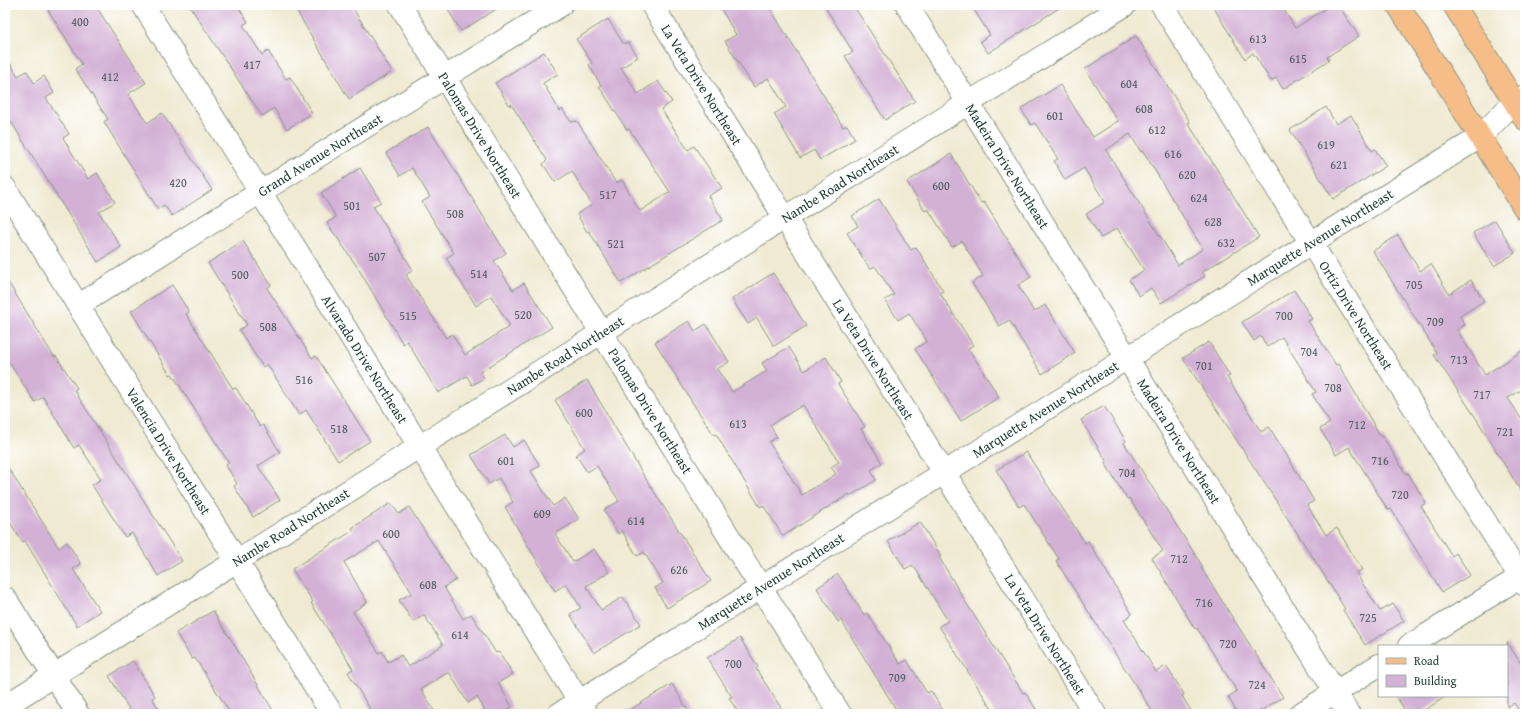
<svg xmlns="http://www.w3.org/2000/svg" width="1530" height="719" viewBox="0 0 1530 719" font-family="'Gentium Book Plus',serif">
<rect width="100%" height="100%" fill="#fff"/>
<filter id="ink" filterUnits="userSpaceOnUse"><feTurbulence type="fractalNoise" baseFrequency=".025" numOctaves="2"/><feDisplacementMap in="SourceGraphic" scale="8" xChannelSelector="R" yChannelSelector="G"/><feConvolveMatrix kernelMatrix="1 2 1 2 8 2 1 2 1" color-interpolation-filters="sRGB"/></filter>
<filter id="wash" filterUnits="userSpaceOnUse"><feTurbulence type="fractalNoise" baseFrequency=".012" numOctaves="4" result="noise"/><feDisplacementMap in="SourceGraphic" scale="16" xChannelSelector="R" yChannelSelector="G"/><feGaussianBlur stdDeviation="0.9" result="paint"/><feColorMatrix in="noise" values="0 0 0 0 0 0 0 0 0 0 0 0 0 0 0 0 0 1.4 0 .05"/><feComposite in="paint" operator="in"/></filter>
<g filter="url(#wash)">
<rect width="100%" height="100%" fill="#f0ead2"/>
<g id="blocks">
<g fill="#d3b1d6" fill-rule="evenodd">
<path d="M45,5H95L146,83L128,94L147,123L162,113L212,190L172,216L164,205L158,209L104,122L108,119L75,69L82,64Z"/>
<path d="M189,5H237L248,22L243,25L262,55L268,51L286,79L290,77L312,113L287,129L274,108L262,116Z"/>
<path d="M293,5H351L392,72L349,99Z"/>
<path d="M445,5H503L461,31Z"/>
<path d="M719,5H768L843,127L847,125L855,139L820,160L814,150L800,158L774,114L786,107L768,78L754,87L725,41L736,35Z"/>
<path d="M824,5H853L915,101L885,120L845,56L853,52Z"/>
<path d="M971,5H1064L988,53L980,41L990,35Z"/>
<path d="M1212,5H1281L1295,28L1331,5H1338L1359,36L1327,57L1329,60L1283,89L1276,78L1271,81L1253,53L1245,59Z"/>
<path d="M608,19L623,43H629L638,57L621,68L638,94L658,81L672,102L661,109L688,150L694,146L722,188L708,196L723,220L621,283L589,231L587,232L577,214L592,205L572,171L555,182L543,164L547,160L511,104L510,106L495,83L544,52L558,74L543,83L560,111L562,109L571,122L577,121L616,183L622,180L640,211L670,192L629,129L627,130L599,86L601,85L589,65L592,63L576,39Z"/>
<path d="M1136,36L1190,122L1188,123L1259,237L1202,272L1205,276L1161,303L1151,288L1139,296L1129,280L1144,270L1117,228L1101,238L1086,214L1105,202L1084,168L1065,180L1054,161L1058,159L1035,123L1031,125L1021,109L1060,85L1093,137L1118,121L1085,69ZM1130,134L1141,152L1143,151L1203,249L1178,265L1106,150Z"/>
<path d="M5,55L18,76L27,71L34,83L44,76L54,93L46,98L69,134L63,138L88,179L97,173L115,202L99,212L121,247L98,262L5,112Z"/>
<path d="M1326,107L1336,124L1351,115L1372,151L1375,149L1386,166L1333,199L1290,130Z"/>
<path d="M428,127L506,253L494,261L513,290L524,283L552,327L480,372L484,378L472,385L467,376L438,393L407,341L403,344L358,268L327,223L336,217L321,193L360,168L381,202L373,206L413,270L406,275L446,338L452,334L465,355L510,326L491,296L476,306L446,258L454,253L422,202L430,197L412,168L400,176L386,153Z"/>
<path d="M951,154L981,203L984,202L1031,277L1018,285L1034,312L1045,305L1075,353L1042,374L1009,320L999,326L972,283L983,276L962,241L952,247L928,209L925,211L907,182Z"/>
<path d="M879,199L911,250L916,247L943,291L940,293L973,345L968,348L999,397L961,421L915,349L927,341L909,313L898,320L885,300L894,295L875,266L870,269L847,233L858,226L852,216Z"/>
<path d="M1495,220L1515,253L1494,266L1473,233Z"/>
<path d="M1398,235L1420,271L1431,264L1449,294L1471,280L1484,301L1460,316L1465,325L1457,330L1485,375L1525,349V388L1508,398L1525,425V498L1476,418L1434,355L1437,353L1373,251Z"/>
<path d="M243,241L271,285L267,288L312,358L316,356L370,441L338,461L306,410L299,415L267,364L263,367L239,330L247,325L208,263Z"/>
<path d="M773,273L806,326L774,346L757,318L748,324L732,299Z"/>
<path d="M5,277L54,357L56,356L77,388L74,390L182,561L158,576L132,533L125,537L92,485L101,479L79,445L74,448L43,397L35,402L5,356Z"/>
<path d="M172,285L189,312L186,314L233,389L236,388L260,427L263,425L280,452L258,466L280,500L253,517L234,486L237,484L226,465L229,463L172,374L170,375L131,311Z"/>
<path d="M1294,290L1312,319L1308,321L1336,365L1338,364L1381,437H1383L1406,474L1408,473L1426,503L1421,506L1452,556L1456,553L1470,575L1442,592L1391,509L1388,510L1349,447L1336,455L1320,429L1330,423L1312,394L1316,392L1282,337L1267,347L1261,336L1254,341L1242,322Z"/>
<path d="M689,321L695,331L706,324L729,362L717,369L732,392L767,371L762,363L789,347L804,371L826,357L841,382L838,384L865,427L861,429L882,463L871,470L876,480L850,496L849,494L783,536L763,505L760,507L716,434L714,435L692,402L655,342ZM803,405L839,462L831,467L836,474L802,495L769,442L777,437L770,425Z"/>
<path d="M1209,342L1230,376L1227,377L1261,432L1269,427L1286,454L1314,501L1307,505L1326,535L1337,528L1362,570L1356,573L1380,611L1393,604L1404,621L1365,645L1343,610L1345,609L1314,559L1183,358Z"/>
<path d="M587,380L644,476L711,581L667,608L655,588L663,583L644,552L637,556L622,531L618,534L604,510L619,501L597,466L587,472L576,455L585,449L555,400Z"/>
<path d="M1104,406L1126,441L1124,443L1203,567L1201,568L1283,697L1255,714H1238L1228,697L1237,691L1197,628L1195,629L1152,558L1163,551L1129,498L1127,499L1105,463L1107,462L1081,420Z"/>
<path d="M505,435L513,447L524,440L540,466L531,471L553,506L565,498L579,519L555,534L573,562L594,549L609,572L586,586L601,610L623,597L641,624L594,653L570,614L581,608L566,584L555,591L505,507L513,502L499,478L489,484L471,455Z"/>
<path d="M1026,452L1085,543L1088,541L1132,614L1124,620L1156,672L1166,666L1184,694L1182,696L1193,714H1154L1056,561L1059,559L1024,504L1019,507L996,470Z"/>
<path d="M5,463L59,548L67,542L81,564L73,569L100,611L77,626L25,541L22,542L5,514Z"/>
<path d="M391,503L399,514L409,507L456,580L444,587L463,619L471,614L496,653L499,652L513,674L498,683L512,707L500,714H487L477,697L468,703L449,672L421,689L436,714H373L348,672L353,669L311,603L313,602L292,569L354,530L352,528ZM379,541L412,593L399,600L413,622L424,615L443,645L408,667L401,655L388,662L382,651L379,653L353,612L367,602L344,562Z"/>
<path d="M920,522L941,556L939,557L965,601L1023,693L1025,692L1039,714H995L939,626L948,621L917,571L912,565L905,569L888,541Z"/>
<path d="M838,574L864,615L867,613L900,664L907,660L927,693L931,691L945,714H899L841,620L838,622L817,588Z"/>
<path d="M213,611L235,646L275,714H231L195,658L192,659L176,633Z"/>
<path d="M740,638L758,667L756,669L785,714H739L729,698L732,697L707,658Z"/>
<path d="M1507,642L1525,670V714H1521L1514,703L1507,707Z"/>
<path d="M133,661L155,696L152,698L162,714H132L109,676Z"/>
<path d="M672,684L690,714H623Z"/>
<path d="M1396,696H1447L1418,714H1407Z"/>
</g>
</g>
</g>
<g filter="url(#ink)">
<use href="#blocks" fill-opacity="0" stroke="#889483" stroke-width="1"/>
<g fill="none" stroke-linecap="round" stroke-linejoin="round">
<g stroke="#889483" stroke-width="24">
<g id="minor">
<path id="s1" d="M143,5L587,714"/>
<path id="s2" d="M400,5L601,332L840,714"/>
<path id="s3" d="M652,5L1095,714"/>
<path id="s4" d="M907,5L1349,714"/>
<path id="s5" d="M1162,5L1525,585"/>
<path id="s6" d="M5,188L332,714"/>
<path id="s7" d="M79,305L561,5"/>
<path d="M5,598L78,714"/>
<path d="M1409,646L1525,574"/>
<path id="s8" d="M5,706L1125,5"/>
<path id="s9" d="M559,714L1480,137L1514,102L1525,96"/>
<path d="M1300,714L1379,665"/>
</g>
</g>
<g stroke="#889483" stroke-width="24">
<g id="major">
<path d="M1398,5L1525,209"/>
<path d="M1454,5L1525,119"/>
</g>
</g>
<use href="#minor" stroke="#fff" stroke-width="22"/>
<use href="#major" stroke="#f7bd88" stroke-width="22"/>
</g>
</g>
<g text-anchor="middle" dominant-baseline="central" stroke-width="3.5" stroke-linejoin="round" paint-order="stroke">
<g font-size="12" fill="#4c5a5c">
<text x="80" y="21">400</text>
<text x="1258" y="38">613</text>
<text x="1298" y="58">615</text>
<text x="252" y="64">417</text>
<text x="110" y="76">412</text>
<text x="1129" y="83">604</text>
<text x="1144" y="108">608</text>
<text x="1055" y="115">601</text>
<text x="1157" y="129">612</text>
<text x="1326" y="144">619</text>
<text x="1173" y="153">616</text>
<text x="1339" y="164">621</text>
<text x="1187" y="174">620</text>
<text x="178" y="182">420</text>
<text x="941" y="185">600</text>
<text x="608" y="194">517</text>
<text x="1199" y="197">624</text>
<text x="352" y="205">501</text>
<text x="455" y="213">508</text>
<text x="1213" y="221">628</text>
<text x="1226" y="242">632</text>
<text x="616" y="243">521</text>
<text x="377" y="256">507</text>
<text x="479" y="273">514</text>
<text x="240" y="274">500</text>
<text x="1414" y="284">705</text>
<text x="523" y="314">520</text>
<text x="408" y="315">515</text>
<text x="1284" y="315">700</text>
<text x="1435" y="321">709</text>
<text x="268" y="326">508</text>
<text x="1309" y="351">704</text>
<text x="1459" y="359">713</text>
<text x="1204" y="365">701</text>
<text x="304" y="379">516</text>
<text x="1333" y="387">708</text>
<text x="1482" y="394">717</text>
<text x="584" y="412">600</text>
<text x="738" y="423">613</text>
<text x="1357" y="424">712</text>
<text x="339" y="428">518</text>
<text x="1505" y="431">721</text>
<text x="506" y="460">601</text>
<text x="1380" y="460">716</text>
<text x="1127" y="472">704</text>
<text x="1400" y="494">720</text>
<text x="542" y="513">609</text>
<text x="636" y="520">614</text>
<text x="391" y="533">600</text>
<text x="1179" y="558">712</text>
<text x="679" y="569">626</text>
<text x="428" y="584">608</text>
<text x="1204" y="602">716</text>
<text x="1368" y="617">725</text>
<text x="460" y="634">614</text>
<text x="1228" y="643">720</text>
<text x="733" y="663">700</text>
<text x="897" y="677">709</text>
<text x="1257" y="684">724</text>
</g>
<g font-size="14" fill="#1f3d34" stroke="#fff">
<text stroke="none"><textPath href="#s3" startOffset="94">La Veta Drive Northeast</textPath></text>
<text stroke="none"><textPath href="#s2" startOffset="153">Palomas Drive Northeast</textPath></text>
<text stroke="none"><textPath href="#s7" startOffset="284">Grand Avenue Northeast</textPath></text>
<text stroke="none"><textPath href="#s4" startOffset="190">Madeira Drive Northeast</textPath></text>
<text stroke="none"><textPath href="#s8" startOffset="985">Nambe Road Northeast</textPath></text>
<text stroke="none"><textPath href="#s9" startOffset="898">Marquette Avenue Northeast</textPath></text>
<text stroke="none"><textPath href="#s5" startOffset="366">Ortiz Drive Northeast</textPath></text>
<text stroke="none"><textPath href="#s8" startOffset="661">Nambe Road Northeast</textPath></text>
<text stroke="none"><textPath href="#s3" startOffset="418">La Veta Drive Northeast</textPath></text>
<text stroke="none"><textPath href="#s1" startOffset="418">Alvarado Drive Northeast</textPath></text>
<text stroke="none"><textPath href="#s9" startOffset="574">Marquette Avenue Northeast</textPath></text>
<text stroke="none"><textPath href="#s2" startOffset="477">Palomas Drive Northeast</textPath></text>
<text stroke="none"><textPath href="#s4" startOffset="514">Madeira Drive Northeast</textPath></text>
<text stroke="none"><textPath href="#s6" startOffset="310">Valencia Drive Northeast</textPath></text>
<text stroke="none"><textPath href="#s8" startOffset="337">Nambe Road Northeast</textPath></text>
<text stroke="none"><textPath href="#s9" startOffset="250">Marquette Avenue Northeast</textPath></text>
<text stroke="none"><textPath href="#s3" startOffset="742">La Veta Drive Northeast</textPath></text>
</g>
</g>
<rect width="1530" height="719" fill="none" stroke="#fff" stroke-width="20"/>
<rect x="1378" y="645" width="130" height="52" fill="#ffffff" stroke="#a5b1ae"/>
<rect x="1386" y="658" width="20" height="6" fill="#f7bd88" stroke="#a5b1ae"/>
<text x="1414" y="665" font-size="12" fill="#1f3d34">Road</text>
<rect x="1386" y="675" width="20" height="12" fill="#d3b1d6" stroke="#a5b1ae"/>
<text x="1414" y="685" font-size="12" fill="#1f3d34">Building</text>
</svg>
